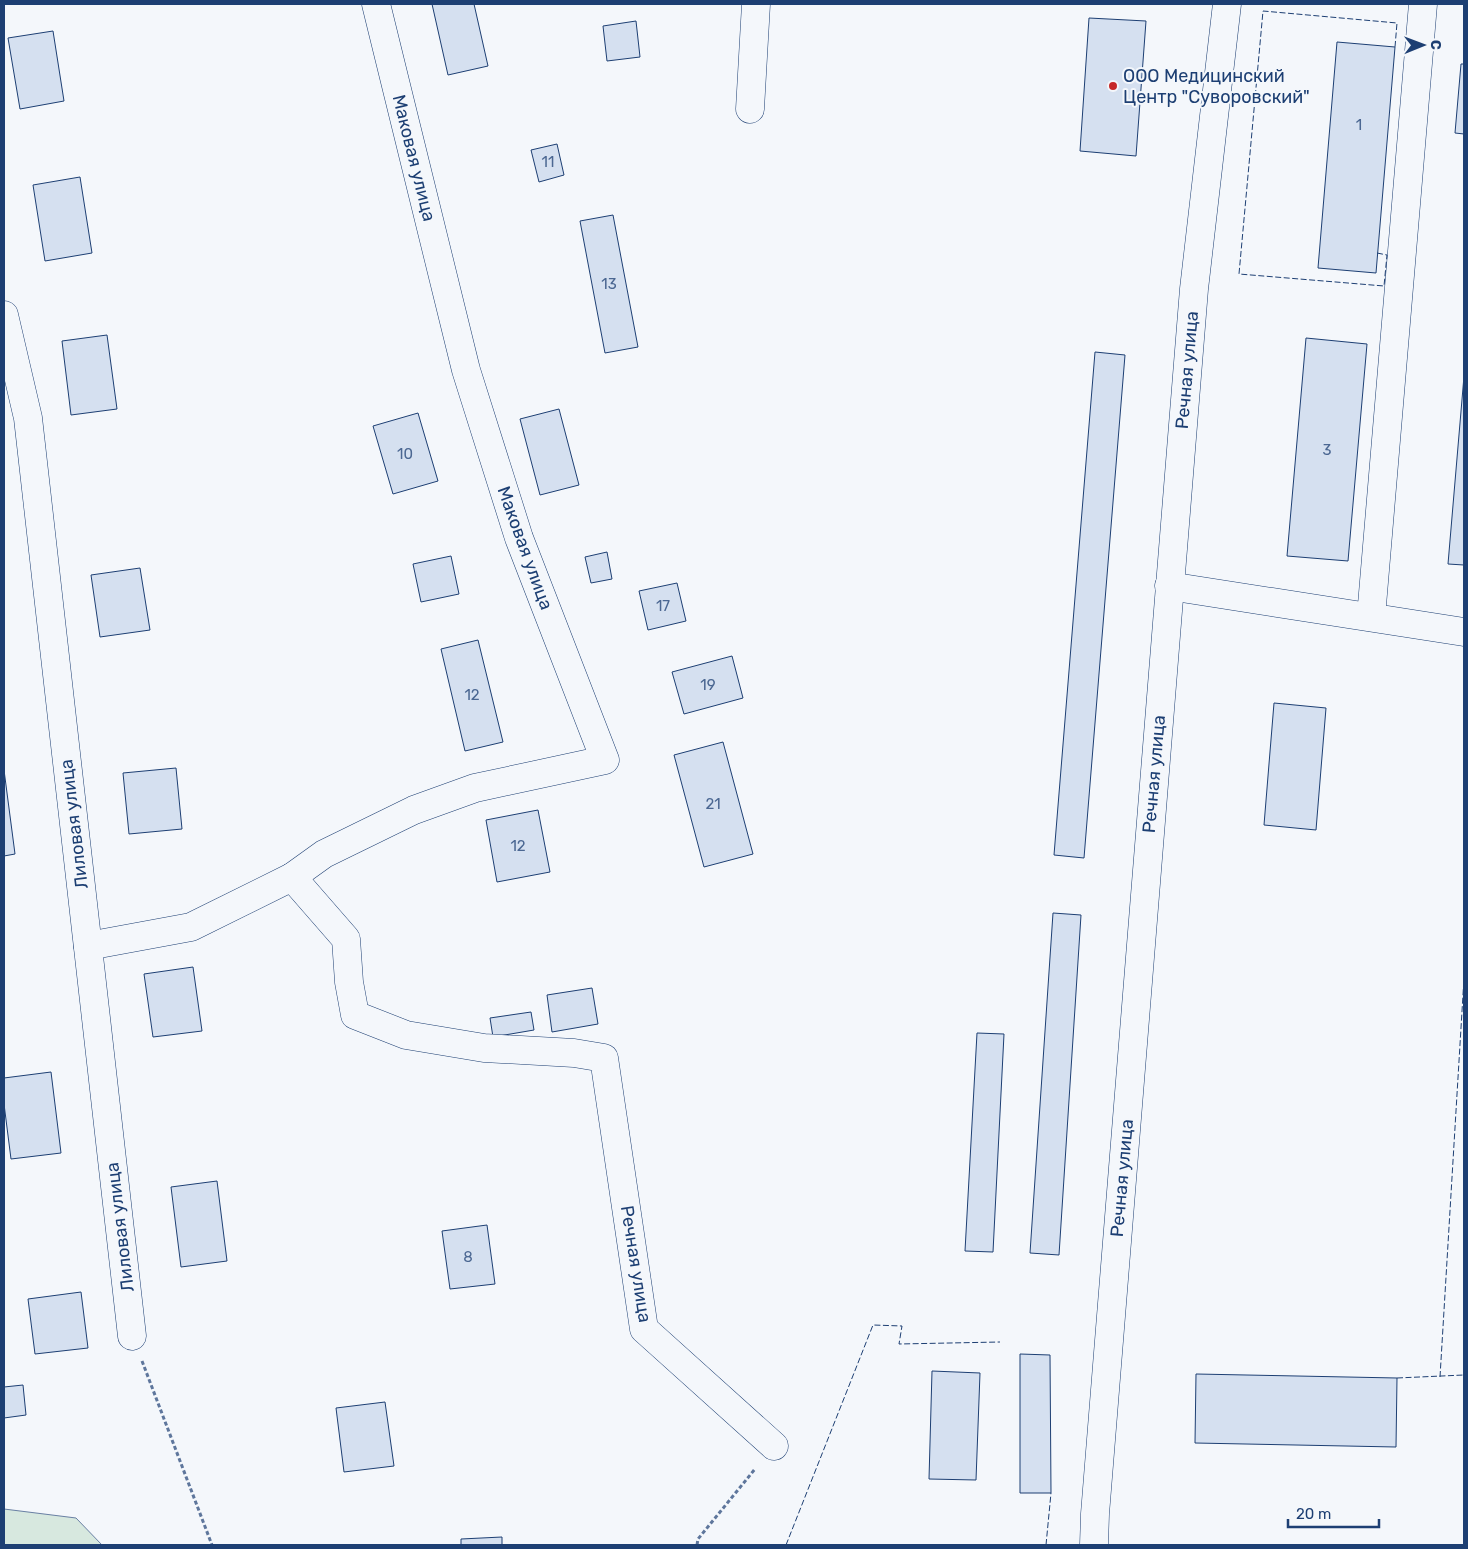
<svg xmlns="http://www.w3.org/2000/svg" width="1468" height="1549" viewBox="0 0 1468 1549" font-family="Rubik,sans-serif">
<rect width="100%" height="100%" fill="#f4f7fb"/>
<path fill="#d7e8df" stroke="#687fa3" d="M4,1509L76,1518L102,1545H4Z"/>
<g fill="#d5e0f0" stroke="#1d3f73">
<path d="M432,4H474L488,66L448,75Z"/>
<path d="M1089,18L1146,21L1136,156L1080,151Z"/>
<path d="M636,21L640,57L607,61L603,26Z"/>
<path d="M53,31L64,101L20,109L8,38Z"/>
<path d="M1337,42L1395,47L1376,273L1318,268Z"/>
<path d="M1461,64H1464V134L1455,133Z"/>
<path d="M557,144L564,175L539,182L531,150Z"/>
<path d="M80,177L92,253L45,261L33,185Z"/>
<path d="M613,215L638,347L605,353L580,221Z"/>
<path d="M107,335L117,409L71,415L62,341Z"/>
<path d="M1306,338L1367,344L1348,561L1287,556Z"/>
<path d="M1095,352L1125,355L1084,858L1054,855Z"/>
<path d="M1464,376V565L1448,564Z"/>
<path d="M559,409L579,485L540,495L520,419Z"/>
<path d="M418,413L438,481L393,494L373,426Z"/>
<path d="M607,552L612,579L591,583L585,557Z"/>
<path d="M451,556L459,594L421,602L413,564Z"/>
<path d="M140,568L150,630L100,637L91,575Z"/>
<path d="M677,583L686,621L648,630L639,591Z"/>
<path d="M478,640L503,742L465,751L441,649Z"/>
<path d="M732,656L743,698L684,714L672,672Z"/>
<path d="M1274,703L1326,708L1316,830L1264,825Z"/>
<path d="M723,742L753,854L704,867L674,755Z"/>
<path d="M176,768L182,829L129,834L123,773Z"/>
<path d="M4,770L15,854L4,856Z"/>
<path d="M538,810L550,872L497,882L486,820Z"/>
<path d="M1053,913L1081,915L1059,1255L1030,1253Z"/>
<path d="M193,967L202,1031L153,1037L144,974Z"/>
<path d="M592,988L598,1024L552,1032L547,995Z"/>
<path d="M531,1012L534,1030L493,1037L490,1018Z"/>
<path d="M977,1033L1004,1034L993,1252L965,1251Z"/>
<path d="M51,1072L61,1153L11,1159L4,1104V1078Z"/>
<path d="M217,1181L227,1261L181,1267L171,1187Z"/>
<path d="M487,1225L495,1284L450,1289L442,1231Z"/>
<path d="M81,1292L88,1348L35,1354L28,1299Z"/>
<path d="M1020,1354L1050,1355L1051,1493H1020Z"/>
<path d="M932,1371L980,1373L976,1480L929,1479Z"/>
<path d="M1196,1374L1397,1378L1396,1447L1195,1443Z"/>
<path d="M23,1385L26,1415L4,1418V1387Z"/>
<path d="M385,1402L394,1466L344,1472L336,1408Z"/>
<path d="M502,1537V1545H461V1539Z"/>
</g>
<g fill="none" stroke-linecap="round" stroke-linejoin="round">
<g stroke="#1d3f73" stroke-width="29">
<g id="minor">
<path d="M750,109L756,4"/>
<path d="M4,315L28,418L132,1336"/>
<path d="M1169,586L1464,632"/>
<path d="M1371,617L1423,4"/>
<path d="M292,877L346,939L349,982L355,1015L406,1035L484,1048L574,1053L604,1058L644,1329L774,1446"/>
<path d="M88,946L191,927L292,877L324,854L414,810L475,788L605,760L519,538L466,370L376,4"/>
<path d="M1094,1545L1095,1514L1194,289L1227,4"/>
</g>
</g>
<g stroke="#5e769c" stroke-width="3" stroke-dasharray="4 2.5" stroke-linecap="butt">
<path d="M142,1361L212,1545"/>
<path d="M697,1545L698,1539L755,1469"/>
</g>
<use href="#minor" stroke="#f4f7fb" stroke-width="28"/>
<g stroke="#1d3f73" stroke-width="1" stroke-dasharray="6 2.5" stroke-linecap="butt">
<path d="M1377,253L1387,255L1384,286L1239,274L1263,11L1397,23L1395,47"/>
<path d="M1440,1377L1464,978"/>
<path d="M1397,1378L1464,1375"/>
<path d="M786,1545L873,1325L902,1326L899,1344L1000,1342"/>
<path d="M1046,1545L1051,1493"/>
</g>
</g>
<circle fill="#c62828" stroke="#f4f7fb" stroke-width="2" cx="1113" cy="86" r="5"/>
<g text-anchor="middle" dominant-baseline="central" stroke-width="4" stroke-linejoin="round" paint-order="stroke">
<g font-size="15" fill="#4b6792">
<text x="1359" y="125">1</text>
<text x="548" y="162">11</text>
<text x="609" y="284">13</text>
<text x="1327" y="450">3</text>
<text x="405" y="454">10</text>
<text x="663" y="606">17</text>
<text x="708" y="685">19</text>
<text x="472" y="695">12</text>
<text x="713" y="804">21</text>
<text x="518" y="846">12</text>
<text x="468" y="1257">8</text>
</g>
<g font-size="18" fill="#1d3f73" stroke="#f4f7fb" text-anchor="start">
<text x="1123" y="76">ООО Медицинский<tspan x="1123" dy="21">Центр "Суворовский"</tspan></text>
</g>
<g font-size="18" fill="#1d3f73" stroke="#f4f7fb">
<text transform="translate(414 158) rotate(76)">Маковая улица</text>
<text transform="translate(1187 370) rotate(-85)">Речная улица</text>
<text transform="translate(525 548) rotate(70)">Маковая улица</text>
<text transform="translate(1154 774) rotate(-85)">Речная улица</text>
<text transform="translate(74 824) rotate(-97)">Лиловая улица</text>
<text transform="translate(1122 1178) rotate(-85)">Речная улица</text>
<text transform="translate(120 1227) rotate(-97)">Лиловая улица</text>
<text transform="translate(636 1264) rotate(81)">Речная улица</text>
</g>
</g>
<rect width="1468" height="1549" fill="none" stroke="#1d3f73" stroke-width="10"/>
<g transform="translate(1423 45) rotate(89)" stroke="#f4f7fb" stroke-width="4" paint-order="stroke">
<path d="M0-4L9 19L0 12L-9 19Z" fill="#1d3f73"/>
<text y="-8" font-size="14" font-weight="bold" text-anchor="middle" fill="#1d3f73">С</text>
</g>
<path d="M1288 1519v8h91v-8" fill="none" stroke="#1d3f73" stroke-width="2.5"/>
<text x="1296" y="1519" font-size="15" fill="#1d3f73" stroke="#f4f7fb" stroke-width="4" paint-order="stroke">20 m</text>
</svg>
